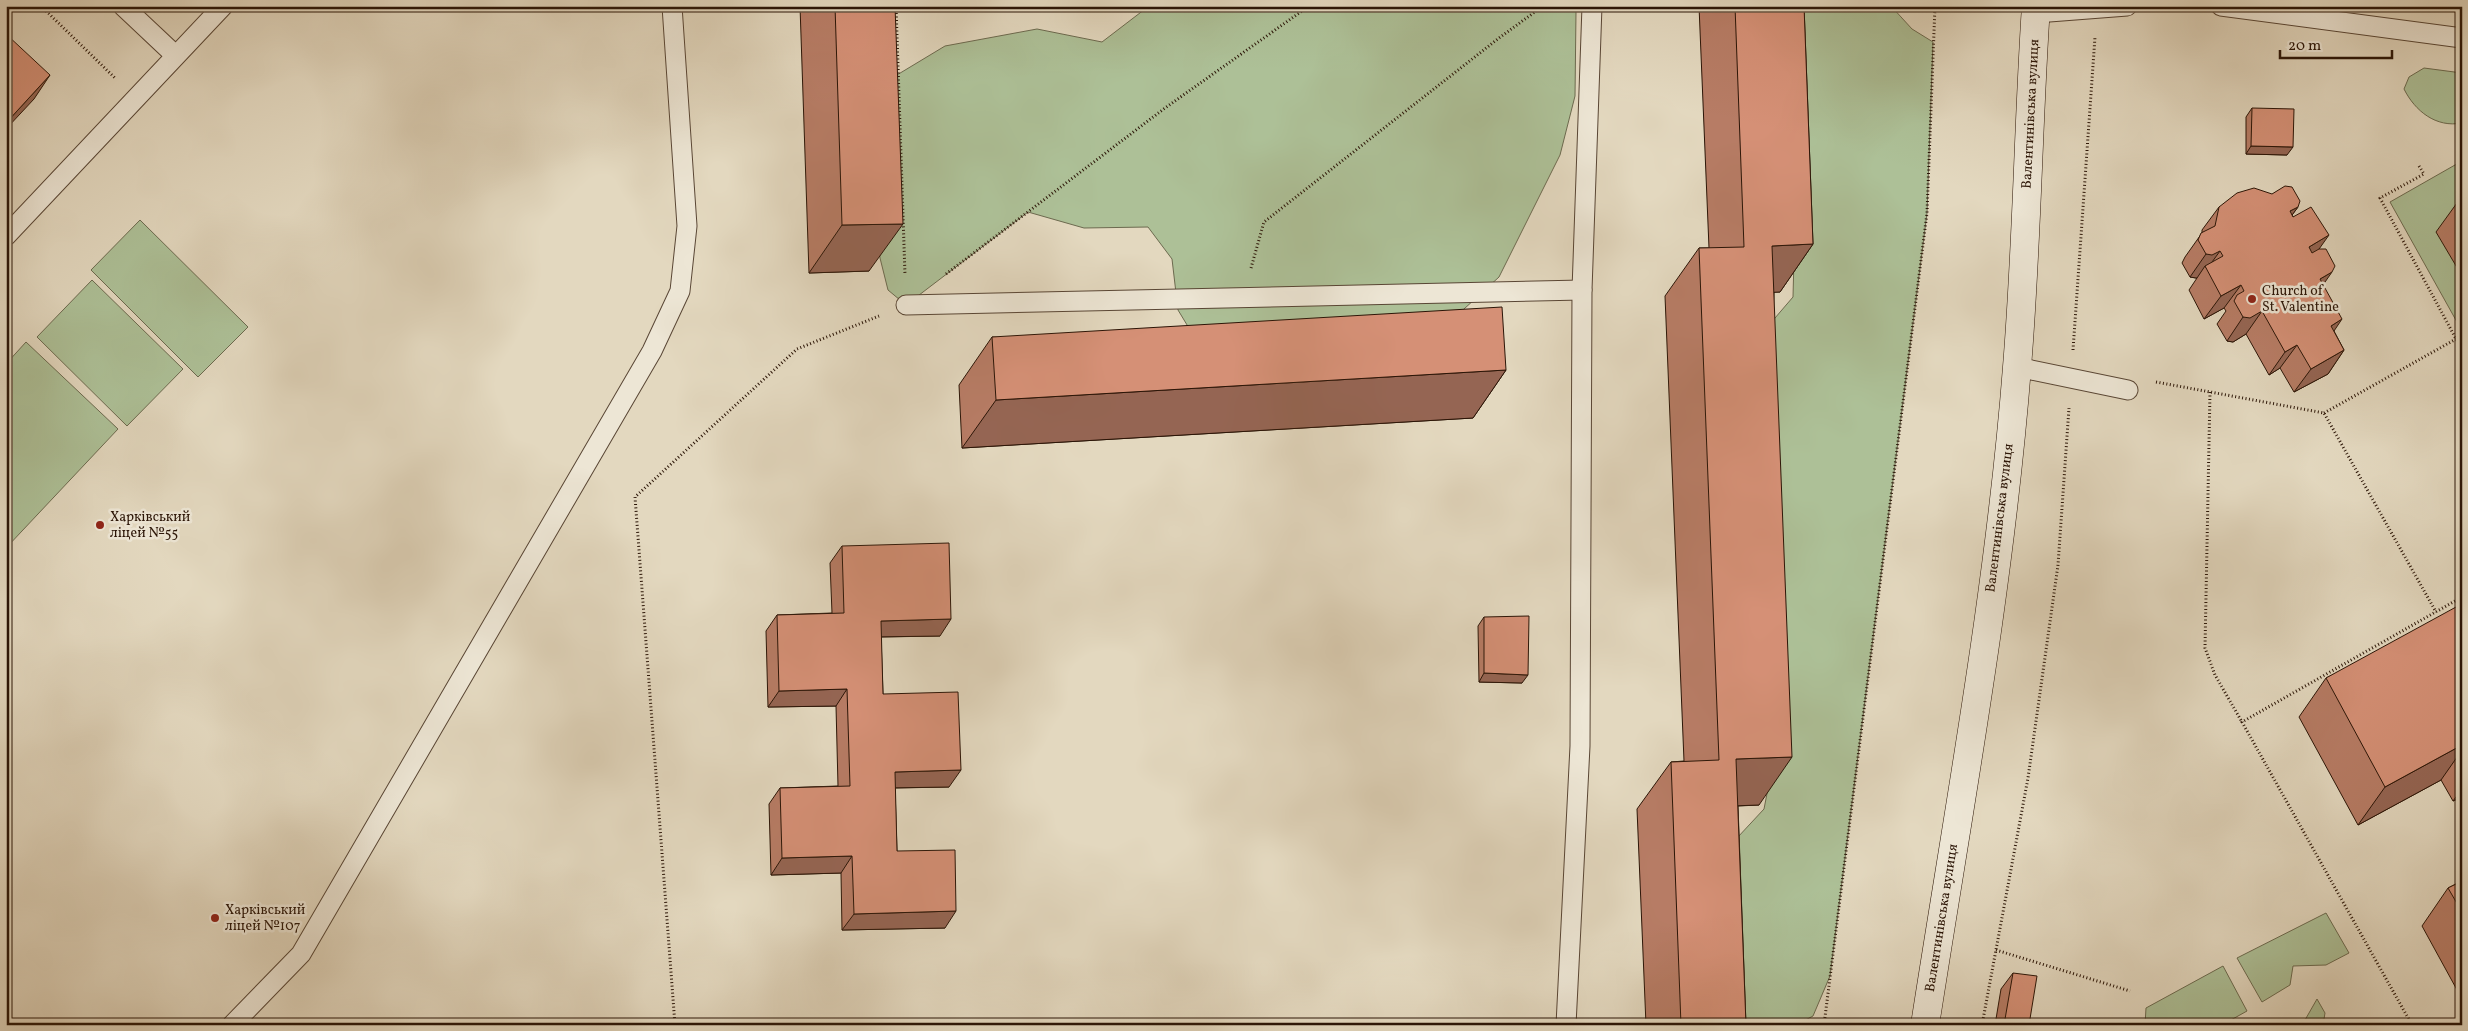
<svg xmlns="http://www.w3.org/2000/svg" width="2468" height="1031" viewBox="0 0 2468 1031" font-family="Vollkorn,serif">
<rect width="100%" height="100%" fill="#e3d8bf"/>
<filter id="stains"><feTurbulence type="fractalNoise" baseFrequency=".004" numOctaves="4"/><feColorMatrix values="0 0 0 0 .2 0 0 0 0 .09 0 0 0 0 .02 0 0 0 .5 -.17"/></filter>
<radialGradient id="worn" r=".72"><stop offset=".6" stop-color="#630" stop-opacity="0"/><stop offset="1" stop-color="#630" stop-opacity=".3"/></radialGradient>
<g fill="#adc097" stroke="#6c6a4f">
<path d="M1149,6H1568L1576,12L1575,96L1560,155L1499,277L1429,341L1201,348L1178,310L1172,259L1148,227L1084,228L1028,212L906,305L888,290L880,258L873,145L877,87L945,46L1037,29L1102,42Z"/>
<path d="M1783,6H1891L1912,29L1933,42L1927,213L1830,976L1813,1016L1796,1025H1744L1724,852L1764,809L1771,773L1757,339L1793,297L1795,219Z"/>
<path d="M2424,68L2462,73V123C2436,128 2415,111 2404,89L2409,77Z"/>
<path d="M2462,161V331L2390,202Z"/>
<path d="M140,220L248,327L198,377L91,270Z"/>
<path d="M92,280L183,369L127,426L37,337Z"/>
<path d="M26,342L118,429L6,548V364Z"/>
<path d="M2326,913L2349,953L2326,965L2293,966L2290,985L2262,1002L2237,958Z"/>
<path d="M2223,966L2247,1011L2222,1025H2145L2146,1008Z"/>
<path d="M2317,999L2325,1013L2323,1025H2307L2305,1020Z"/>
</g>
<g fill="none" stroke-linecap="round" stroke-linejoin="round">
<g stroke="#594635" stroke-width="21">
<g id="lane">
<path d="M123,6L175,55"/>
<path d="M2221,6L2462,38"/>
<path d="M2036,13L2127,6"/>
<path d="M6,236L223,6"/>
<path d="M906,305L1582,290"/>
<path d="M2017,367L2128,390"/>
<path d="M232,1025L301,954L652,351L680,291L687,226L672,6"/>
<path d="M1566,1025L1580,746L1582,290L1592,6"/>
</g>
</g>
<g stroke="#2b1507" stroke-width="29">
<path id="secondary" d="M1925,1025C1959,806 2000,587 2017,367C2027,247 2028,126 2036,6"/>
</g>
<g stroke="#2b1507" stroke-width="3" stroke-dasharray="1 2.5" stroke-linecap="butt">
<path d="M41,6L115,78"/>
<path d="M896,6L905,275"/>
<path d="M2419,166L2424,174L2380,198L2462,350"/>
<path d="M1251,268L1264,222L1499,38L1543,6"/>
<path d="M946,274L1165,108L1309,6"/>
<path d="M2073,350L2095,37"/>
<path d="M2156,382L2324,413L2436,612"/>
<path d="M2210,392L2205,648L2215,675L2242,722"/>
<path d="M2324,413L2456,339"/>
<path d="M1996,950L2130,991"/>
<path d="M675,1025L635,497L797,349L879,316"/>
<path d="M1824,1025L1927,213L1935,6"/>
<path d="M1982,1025L2028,778L2058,565L2069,408"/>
<path d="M2412,1025L2242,722L2462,597"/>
</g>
<use href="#lane" stroke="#ede6d5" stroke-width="19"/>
<use href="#secondary" stroke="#ede6d5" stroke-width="28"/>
</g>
<g fill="#b77c65" stroke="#2b1507">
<path d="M800,6H895L869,271L809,273Z"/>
<path d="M1699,6H1804L1813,244L1780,292H1774L1759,805L1738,806L1746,1025H1646L1637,809L1671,762L1684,761L1665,296L1699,248H1709Z"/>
<path d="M2252,108L2287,155L2246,154V117Z"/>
<path d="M2462,196V276L2436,232Z"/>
<path d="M2219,207H2298L2292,215L2319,249L2323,285L2334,331L2344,350L2328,374L2294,392L2280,368L2269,375L2246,334L2233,342L2227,341L2217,324L2226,311L2224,308L2204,319L2189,290L2197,278H2196L2190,277L2182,263L2185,257L2202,233V230Z"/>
<path d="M992,337L1506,370L1473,418L962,448L959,385Z"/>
<path d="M842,546L940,636L881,637L883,694L949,787L895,788L897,851L945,928L842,930L841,873L771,875L769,804L780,788L838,786L836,706L768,707L766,631L777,615L832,613L830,563Z"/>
<path d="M2462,614V797L2453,801L2441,780L2358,825L2299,717L2326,678Z"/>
<path d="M1484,617L1522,683L1479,682L1478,626Z"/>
<path d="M2462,881V999L2422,926L2448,888Z"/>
<path d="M2013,973L2029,1025H1995L2001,989Z"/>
</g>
<g fill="#956553" stroke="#2b1507">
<path d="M50,75L34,99L6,129V123Z"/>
<path d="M2251,146L2293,147L2287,155L2246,154Z"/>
<path d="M2298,207L2281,230L2290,211Z"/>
<path d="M903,224L869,271L809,273L842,225Z"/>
<path d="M2329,235L2312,259L2309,247Z"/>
<path d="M1813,244L1780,292L1738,294L1772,246Z"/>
<path d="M2220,251L2207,269L2205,266L2197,278H2196L2190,277L2206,254Z"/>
<path d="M2332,272L2316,295L2320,279Z"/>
<path d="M2241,285L2224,308L2204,319L2221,296Z"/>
<path d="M2262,311L2246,334L2233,342L2227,341L2243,317Z"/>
<path d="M2342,319L2326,343L2331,326Z"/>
<path d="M2297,345L2280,368L2269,375L2285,352Z"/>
<path d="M2344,350L2328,374L2294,392L2311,369Z"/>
<path d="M1506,370L1473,418L962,448L996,400Z"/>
<path d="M951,619L940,636L869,637L881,621Z"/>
<path d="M1484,673L1528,675L1522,683L1479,682Z"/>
<path d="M847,689L836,706L768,707L779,691Z"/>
<path d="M2462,745V750L2441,780L2358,825L2385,787Z"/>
<path d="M1792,757L1759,805L1702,807L1736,759Z"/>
<path d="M961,770L949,787L883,788L895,772Z"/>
<path d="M2462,789V797L2453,801Z"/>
<path d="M852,856L841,873L771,875L782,858Z"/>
<path d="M956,911L945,928L842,930L854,914Z"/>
</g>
<g fill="#d59076" stroke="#2b1507">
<path d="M835,6H895L903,224L842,225Z"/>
<path d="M1735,6H1804L1813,244L1772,246L1792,757L1736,759L1746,1025H1681L1671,762L1719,760L1699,248L1744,247Z"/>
<path d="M6,34L50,75L6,123Z"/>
<path d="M2252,108L2294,109L2293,147L2251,146Z"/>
<path d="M2285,186L2292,187L2300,201L2298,207L2290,211L2293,217L2311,207L2329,235L2309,247L2312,253L2319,249H2326L2335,266L2332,272L2320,279L2342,319L2331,326L2344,350L2311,369L2297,345L2285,352L2262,311L2250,318L2243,317L2234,301L2237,295L2244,291L2241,285L2221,296L2205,266L2223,256L2220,251L2212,255L2206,254L2198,240L2201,233L2215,226L2219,207L2237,193L2254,188L2272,194Z"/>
<path d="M1502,307L1506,370L996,400L992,337Z"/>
<path d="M949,543L951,619L881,621L883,694L958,692L961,770L895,772L897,851L955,850L956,911L854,914L852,856L782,858L780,788L850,786L847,689L779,691L777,615L844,613L842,546Z"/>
<path d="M2456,607L2460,615L2462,614V745L2385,787L2326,678Z"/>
<path d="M1529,616L1528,675L1484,673V617Z"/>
<path d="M2462,881V912L2448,888Z"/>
<path d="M2013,973L2037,976L2029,1025H2004Z"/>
</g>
<g fill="#8f2418" stroke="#ede6d5" stroke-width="2">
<circle cx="2252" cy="299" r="5"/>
<circle cx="100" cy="525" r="5"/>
<circle cx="215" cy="918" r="5"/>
</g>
<g text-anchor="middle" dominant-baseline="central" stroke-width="5" stroke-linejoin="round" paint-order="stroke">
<g font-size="14" fill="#2b1507" stroke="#ede6d5">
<text transform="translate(2031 114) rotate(-87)">Валентинівська вулиця</text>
<text transform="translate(2000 518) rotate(-83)">Валентинівська вулиця</text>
<text transform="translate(1942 918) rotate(-81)">Валентинівська вулиця</text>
</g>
<g font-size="14" fill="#2b1507" stroke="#ede6d5" text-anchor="start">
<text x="2262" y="291">Church of<tspan x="2262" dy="16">St. Valentine</tspan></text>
<text x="110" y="517">Харківський<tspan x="110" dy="16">ліцей №55</tspan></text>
<text x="225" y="910">Харківський<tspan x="225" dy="16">ліцей №107</tspan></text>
</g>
</g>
<rect width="2468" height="1031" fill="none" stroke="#e3d8bf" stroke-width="25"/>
<rect x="8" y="8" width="2453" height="1016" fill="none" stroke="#2b1507" stroke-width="2.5"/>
<rect x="12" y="12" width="2443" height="1006" fill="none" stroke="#2b1507"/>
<path d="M2280 50v8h112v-8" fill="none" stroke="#2b1507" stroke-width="2.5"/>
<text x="2288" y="50" font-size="15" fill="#2b1507" stroke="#ede6d5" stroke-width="4" paint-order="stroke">20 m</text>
<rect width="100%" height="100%" filter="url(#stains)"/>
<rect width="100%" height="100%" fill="url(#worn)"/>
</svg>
